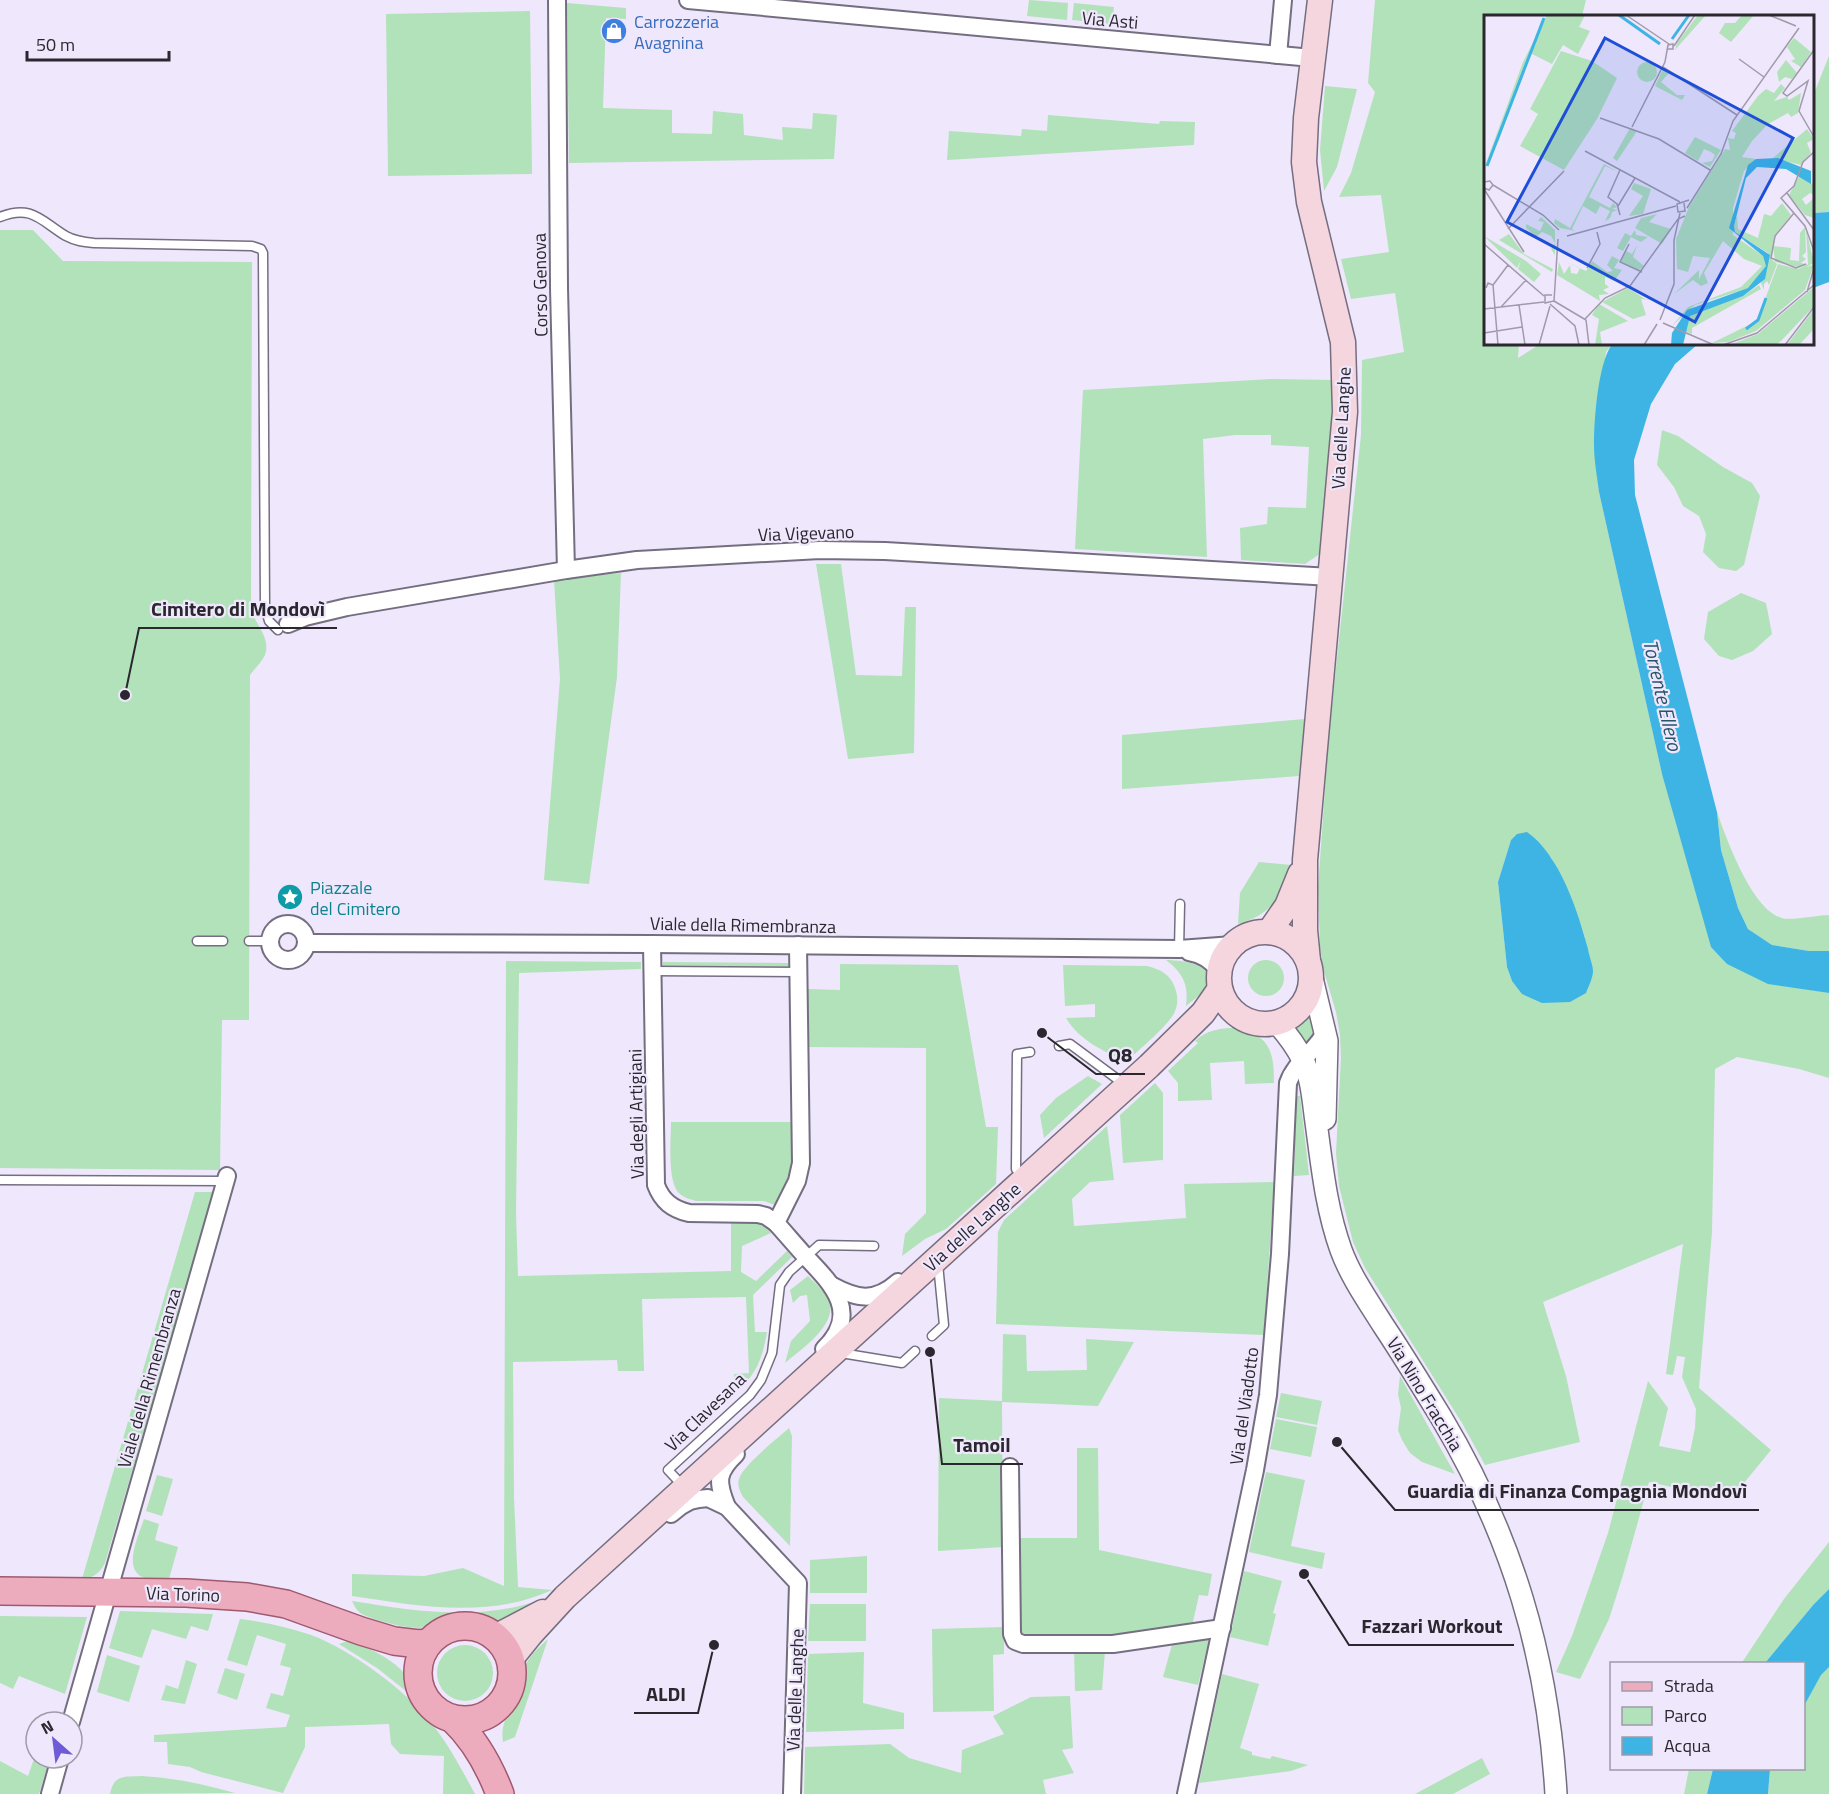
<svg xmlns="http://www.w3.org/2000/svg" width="1829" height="1794" viewBox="0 0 1829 1794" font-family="'Titillium Web',sans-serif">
<rect width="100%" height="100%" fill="#efe7fc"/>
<g fill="#b2e2b9" fill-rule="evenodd">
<path d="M1029,0L1068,3L1067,20L1027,16Z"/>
<path d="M1375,0H1586L1582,16H1486V344H1519L1518,358L1540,344H1612L1606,352L1594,445L1599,492L1662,774L1768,983L1829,993V1078L1799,1069L1737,1057L1715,1069L1712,1232L1699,1388L1771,1450L1730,1500L1649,1482L1623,1575L1609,1619L1580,1679L1556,1672L1572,1636L1608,1533L1648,1381L1668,1408L1659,1446L1690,1452L1695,1428L1696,1409L1682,1377L1685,1357L1677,1356L1673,1375L1666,1374L1683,1244L1543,1302L1566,1376L1580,1442L1485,1465L1462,1423L1365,1268L1353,1242L1339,1186L1336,1153L1341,1058L1340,1035L1336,1012L1323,968L1320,947L1318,888L1329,733L1361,435L1362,360L1404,352L1395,293L1351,299L1341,259L1389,252L1381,195L1339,197L1351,173L1375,92L1368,83ZM1511,840L1551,857L1569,893L1585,937L1512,981L1507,967L1498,882Z"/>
<path d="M567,3L626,8V19L606,18L603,108L672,110V133L712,134L713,111L743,114L744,135L783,140L782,127L812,129L813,113L837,115L834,159L569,163Z"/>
<path d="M1074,3L1114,7L1112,24L1072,20Z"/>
<path d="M530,11L532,174L388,176L386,14Z"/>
<path d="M1829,56V212L1813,213V96Z"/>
<path d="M1325,86L1357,89L1337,167L1324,191L1320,150Z"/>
<path d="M1048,115L1159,124L1160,121L1195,122L1194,145L947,160L949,131L1021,136L1022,129L1047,131Z"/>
<path d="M0,230H33L63,261L252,262L251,610C256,625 271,638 265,655C262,662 255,668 250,675L249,1020H222L220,1170L0,1168Z"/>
<path d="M1271,379L1332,380L1331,435L1321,553L1305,564L1241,560L1240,528L1267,524L1268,507L1306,508L1309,447L1271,445V435H1235L1203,439L1207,557L1075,549L1083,390Z"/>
<path d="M1662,430L1678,436L1723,467L1752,483L1760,496L1744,565L1736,571L1719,568L1703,552L1706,534L1699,516L1683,506L1674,487L1657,465Z"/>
<path d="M816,564H841L856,675L902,676L905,607H916L914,753L848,759Z"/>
<path d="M621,573L617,677L589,884L544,880L560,679L554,580Z"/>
<path d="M1741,593L1766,603L1772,634L1753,651L1732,660L1719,656L1704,639L1708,612Z"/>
<path d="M1305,719L1299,776L1122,789V735Z"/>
<path d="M1717,812C1727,840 1752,910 1782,918C1790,921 1819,915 1829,915V951H1809L1772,945L1748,929L1738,908L1721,850Z"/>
<path d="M1259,862L1291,865C1282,897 1271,915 1238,924L1240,893Z"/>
<circle cx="1266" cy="978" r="18"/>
<path d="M1166,960C1177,960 1215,963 1209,982C1206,991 1193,1000 1186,1006C1189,985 1183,973 1166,960Z"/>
<path d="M506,961L641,962V969L519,973L516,1213L518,1276L731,1271V1220C749,1220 759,1218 771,1233L742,1246L741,1272L756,1281L787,1251L792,1257L753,1295L755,1332H767C763,1356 756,1378 735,1391L734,1374L749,1373L746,1297L642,1299L644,1371H618L617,1360L513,1362L514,1498L518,1587L552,1590C489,1619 418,1606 352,1596V1574L424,1576L463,1568L504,1586Z"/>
<path d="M663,962L789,963V969H663Z"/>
<path d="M840,964L958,965L986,1127H998L996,1184L946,1229L925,1239L902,1256L905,1234L926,1213V1048L808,1047V989L840,990Z"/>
<path d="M1063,965L1147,966C1160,969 1171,975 1175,988C1178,996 1178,1004 1175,1011C1169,1026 1138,1050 1126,1062C1102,1050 1080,1041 1066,1018L1095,1017V1004L1065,1006Z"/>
<path d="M1312,1007L1319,1031L1306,1048L1290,1026Z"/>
<path d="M1235,1028C1270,1035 1274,1051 1274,1083L1245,1084L1244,1061L1210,1063L1212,1100L1178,1101V1083L1168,1071L1198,1043L1195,1041C1207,1030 1220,1028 1235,1028Z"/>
<path d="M1088,1076L1102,1084L1044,1138L1040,1115L1056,1098Z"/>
<path d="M1155,1083L1163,1093V1160L1123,1163L1120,1115Z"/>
<path d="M1296,1096H1300L1309,1175L1294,1176Z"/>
<path d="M671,1122H791V1170L775,1205L764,1201H696C690,1199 684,1198 679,1193C667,1181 671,1139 671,1122Z"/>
<path d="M1107,1126L1114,1180L1090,1182L1072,1199L1074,1226L1186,1218L1184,1184L1274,1182L1264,1335L996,1324L998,1232L1004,1220Z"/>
<path d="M195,1192H214L105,1563C100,1573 93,1578 82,1579Z"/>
<path d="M808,1276C815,1283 825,1291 829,1301C838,1325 800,1350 785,1363L791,1341L810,1321L807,1295L800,1296L793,1303L790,1290Z"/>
<path d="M1003,1334L1026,1335L1027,1371L1087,1370L1086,1339L1134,1342L1098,1406L1002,1402L1003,1547L938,1551L939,1398L1002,1401Z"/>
<path d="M1400,1376L1455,1474L1422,1462L1410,1453L1402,1440L1398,1430L1401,1408L1398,1394Z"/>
<path d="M1281,1393L1322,1401L1317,1425L1276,1417Z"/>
<path d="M1276,1419L1317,1427L1311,1457L1270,1449Z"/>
<path d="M789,1428L792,1436L790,1546L743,1497C740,1491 737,1486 739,1479C743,1465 777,1439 789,1428Z"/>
<path d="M1077,1448H1098L1099,1550L1212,1574L1208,1596L1199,1595L1192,1626L1114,1638H1021L1019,1538H1077Z"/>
<path d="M1266,1472L1305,1480L1291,1546L1325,1553L1322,1569L1249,1552Z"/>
<path d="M157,1475L173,1479L162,1516L146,1511Z"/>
<path d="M144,1519L159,1524L155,1540L178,1547L169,1579C161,1579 153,1580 145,1578C121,1571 139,1535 144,1519Z"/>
<path d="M1829,1542V1589L1814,1604L1765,1663L1741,1664L1784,1599Z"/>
<path d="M867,1556V1593H810V1560Z"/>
<path d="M1244,1571L1282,1581L1273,1613L1276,1614L1268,1646L1230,1637Z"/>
<path d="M542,1599C531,1606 510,1621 497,1620C491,1620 485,1615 479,1614C474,1613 466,1613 461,1613C448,1615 438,1624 427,1627C413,1631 377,1621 364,1615C357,1612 355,1607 352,1601C415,1611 481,1622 542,1599Z"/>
<path d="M810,1604H866V1641H808Z"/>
<path d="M120,1611L213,1614L208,1631L191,1626L186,1639L152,1629L142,1658L109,1648Z"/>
<path d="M0,1616L87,1617L65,1694L19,1676L13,1689L0,1683Z"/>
<path d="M240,1619C264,1622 287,1627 311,1635C351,1650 406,1690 432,1724C449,1745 462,1770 475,1794H443L444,1756L400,1754L391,1744L389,1724L305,1727V1747L283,1793L201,1772L190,1767L168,1764L167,1742H154V1735L286,1727L290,1715L266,1708L271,1693L283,1696L291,1668L280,1665L286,1644L257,1635L247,1666L227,1660Z"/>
<path d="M1004,1627V1654L993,1655L994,1711L933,1712L932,1629Z"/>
<path d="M1210,1636L1198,1685L1163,1677L1173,1641Z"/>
<path d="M548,1639L515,1737L503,1742C500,1723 509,1713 517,1697C520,1689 521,1681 523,1673C526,1658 537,1649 548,1639Z"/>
<path d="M348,1641C365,1645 397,1661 406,1676C409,1682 410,1689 411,1695L377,1668L339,1644Z"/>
<circle cx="465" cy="1673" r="28"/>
<path d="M1074,1650L1105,1651L1102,1690L1075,1691Z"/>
<path d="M864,1652L863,1703L904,1713V1729L806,1732L808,1654Z"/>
<path d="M107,1655L140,1666L129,1702L97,1692Z"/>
<path d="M186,1660L197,1664L185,1704L161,1700L166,1685L178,1689Z"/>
<path d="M1829,1667V1794H1768L1770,1769L1804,1768V1706L1821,1674Z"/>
<path d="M225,1668L245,1674L237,1700L217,1693Z"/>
<path d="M1222,1674L1259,1684L1240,1748L1252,1752V1755L1270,1759L1272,1756L1308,1765L1291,1771L1199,1783Z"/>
<path d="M1070,1696L1073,1748L1062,1750L1074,1773L1043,1780L1046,1794H804L805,1747L890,1744L909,1758L961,1773L962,1750L1004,1734L993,1716L1031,1697Z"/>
<path d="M36,1753V1758H50L39,1794H0V1761L28,1776Z"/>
<path d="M1482,1758L1490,1774L1453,1794H1415Z"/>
<path d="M1689,1769H1713L1707,1794H1684Z"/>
<path d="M142,1776C174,1778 204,1784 235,1793L110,1794C114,1774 124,1777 142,1776Z"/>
</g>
<g fill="#3eb4e5">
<path d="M1829,212V282L1813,288V213Z"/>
<path d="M1612,344H1698L1675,364L1651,404L1634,460L1635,495L1717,812L1721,850L1738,908L1748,929L1772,945L1809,951H1829V993L1768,984L1727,964L1711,947L1662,774L1599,492C1597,476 1594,460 1594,445C1594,419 1598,364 1612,344Z"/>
<path d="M1527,832C1560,855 1578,912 1588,949C1589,956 1593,965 1593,971C1593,978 1588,987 1586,993L1570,1002L1542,1003L1522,994L1512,981L1507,967L1498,882L1511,840L1517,834Z"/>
<path d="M1829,1589V1667L1821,1675L1804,1706V1664L1765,1663L1814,1604Z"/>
<path d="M1713,1769H1770L1768,1794H1707Z"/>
</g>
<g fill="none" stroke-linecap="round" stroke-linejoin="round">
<g stroke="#756e80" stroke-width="11">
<g id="service">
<path d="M0,217C32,204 41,221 66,236C75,241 84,242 94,243L252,246L261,249L263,253L265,607L269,621L278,630"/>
<path d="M197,941H223"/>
<path d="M249,941H270"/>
<path d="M1179,949L1180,904"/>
<path d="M653,971L798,972"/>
<path d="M1059,1046L1070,1044L1124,1084"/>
<path d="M1024,1179L1016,1169L1017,1054L1030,1052"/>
<path d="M0,1180L226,1181"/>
<path d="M932,1336L944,1325L938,1264"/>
<path d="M841,1353L902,1363L915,1351"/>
<path d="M684,1487L668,1470L750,1395L761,1380L772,1353L780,1285L789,1272L819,1245L874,1246"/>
</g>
</g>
<g stroke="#756e80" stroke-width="20">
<g id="minor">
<path d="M557,0L559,288L566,570"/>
<path d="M688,0L1312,58"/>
<path d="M1278,55L1283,0"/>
<path d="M288,624L305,617L347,607L566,570L637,560L820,550L885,551L1331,577"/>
<circle cx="288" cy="942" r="18"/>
<path d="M307,943L652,944L1179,949L1233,945"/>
<path d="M652,944L656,1185C662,1201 672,1209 689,1213L758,1214L766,1216L776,1223C786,1234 796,1246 807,1258C834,1286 860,1314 824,1349"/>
<path d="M1189,952C1202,954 1210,960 1219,970"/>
<path d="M776,1223L797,1181L801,1163L798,945"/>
<path d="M831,1285C857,1299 874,1303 898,1282"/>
<path d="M1010,1467L1012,1634L1015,1641L1023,1644H1113L1222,1628"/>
<path d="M727,1507C717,1482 716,1473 736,1454"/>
<path d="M671,1514L681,1506L690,1501L699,1499L708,1498L727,1507L798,1583L792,1794"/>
<path d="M71,1722L227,1176"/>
<path d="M50,1794L60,1758"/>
<path d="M1186,1794L1255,1470L1268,1395L1280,1254L1288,1083C1295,1062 1316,1051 1326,1031"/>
</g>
</g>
<g stroke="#756e80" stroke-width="24">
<g id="tertiary">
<path d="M1311,974L1327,1041L1325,1119"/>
<path d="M1277,1023C1287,1034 1296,1046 1303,1060C1312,1079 1313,1101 1316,1122C1322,1166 1326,1208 1341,1250C1351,1277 1368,1301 1383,1325C1403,1355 1422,1386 1441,1417C1512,1536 1548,1656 1556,1794"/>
</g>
</g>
<g stroke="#756e80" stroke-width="27">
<g id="secondary">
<circle cx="1265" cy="978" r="46"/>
<path d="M1269,932L1287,906L1300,874"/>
<path d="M1308,961L1305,930V860L1345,412L1343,342L1309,202L1304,162L1306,118L1320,0"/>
<path d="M495,1637L543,1612"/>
<path d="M510,1660L531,1634L565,1597L1149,1066L1203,1013L1219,990"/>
</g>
</g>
<g stroke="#a0596f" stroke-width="30">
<g id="primary">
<path d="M0,1591L186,1593L247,1597L286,1604L361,1631L394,1641L419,1644L428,1643"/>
<circle cx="465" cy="1673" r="47"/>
<path d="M453,1719C475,1740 489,1765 500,1794"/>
</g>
</g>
<use href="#service" stroke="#fff" stroke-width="8"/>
<use href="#minor" stroke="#fff" stroke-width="16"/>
<use href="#tertiary" stroke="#fff" stroke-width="21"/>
<use href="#secondary" stroke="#f5d5de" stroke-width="24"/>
<use href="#primary" stroke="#ecacbe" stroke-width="27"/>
</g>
<defs>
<g id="shop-disc" transform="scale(1.35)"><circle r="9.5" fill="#3f7fe0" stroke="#efe7fc"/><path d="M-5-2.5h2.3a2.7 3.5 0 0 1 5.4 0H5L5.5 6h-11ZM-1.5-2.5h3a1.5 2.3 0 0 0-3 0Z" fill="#fff"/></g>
<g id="sight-disc" transform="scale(1.35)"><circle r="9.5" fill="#0f9aa8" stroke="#efe7fc"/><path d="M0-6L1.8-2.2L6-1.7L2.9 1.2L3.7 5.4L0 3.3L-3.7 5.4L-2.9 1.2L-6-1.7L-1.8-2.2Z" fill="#fff"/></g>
</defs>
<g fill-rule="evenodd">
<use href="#shop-disc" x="614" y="31"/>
<use href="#sight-disc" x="290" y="897"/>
</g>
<g text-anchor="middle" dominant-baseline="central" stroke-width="4.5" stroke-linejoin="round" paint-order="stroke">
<g font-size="18" fill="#2a272f" stroke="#efe7fc">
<text transform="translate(1110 20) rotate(5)">Via Asti</text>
<text transform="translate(540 285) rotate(-91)">Corso Genova</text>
<text transform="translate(1341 428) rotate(-87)">Via delle Langhe</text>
<text transform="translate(806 533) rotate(-2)">Via Vigevano</text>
<text transform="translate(743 925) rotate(1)">Viale della Rimembranza</text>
<text transform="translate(636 1114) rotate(-91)">Via degli Artigiani</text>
<text transform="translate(972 1227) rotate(-42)">Via delle Langhe</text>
<text transform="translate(149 1378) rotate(-74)">Viale della Rimembranza</text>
<text transform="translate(1425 1394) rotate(59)">Via Nino Fracchia</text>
<text transform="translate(1244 1406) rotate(-82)">Via del Viadotto</text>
<text transform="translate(705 1412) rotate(-44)">Via Clavesana</text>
<text transform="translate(183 1594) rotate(2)">Via Torino</text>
<text transform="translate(795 1690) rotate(-88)">Via delle Langhe</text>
</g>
<g font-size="18" fill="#366cbe" stroke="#efe7fc" text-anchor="start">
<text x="634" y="21">Carrozzeria<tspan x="634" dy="21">Avagnina</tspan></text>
</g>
<g font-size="18" fill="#0d838f" stroke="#efe7fc" text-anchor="start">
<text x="310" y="887">Piazzale<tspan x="310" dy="21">del Cimitero</tspan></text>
</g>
<g font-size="20" font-style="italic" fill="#26556a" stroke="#efe7fc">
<text transform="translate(1663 695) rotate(77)">Torrente Ellero</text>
</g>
</g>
<g transform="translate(1484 15)">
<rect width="330" height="330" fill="#efe7fc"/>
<path d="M63,0H101L95,12L106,16L94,39L79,30L68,49L46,38L15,125L1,151L39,47ZM214,0H222L191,35L193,28ZM258,0H270L247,27L235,18L241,8H251ZM310,23L327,37L317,52L307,46L311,44L303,32ZM77,36L108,46L133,63L113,104L80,155L36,131L54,99L46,94ZM302,45L313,58L308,64L301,62L295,67L293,57ZM153 57a10 10 0 1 1 20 0a10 10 0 1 1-20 0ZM179,54L185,58L177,67L193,80H201L198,85L171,71ZM297,69L301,73L290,86L303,82L305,85L317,78L314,98L307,102L304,98L284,109L268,126L258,142L272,144L260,156L249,193V220L279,241L282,251L265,273L211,290L188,311L204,292L257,272L278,251L260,244L239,226L220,258L224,268L217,271L209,265L190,279L215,255V264L226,243L209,241L204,257L193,254L192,224L205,192L241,134L246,135L244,123L250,124L252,118L248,116L274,81L282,74L290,78ZM146,113L153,116L133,146L129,143ZM323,114L330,124L323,128L327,138L317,150L289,143ZM211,122L237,135L226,152L218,148L228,146L231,140L227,137L220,134L214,146L201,138ZM120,149L134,157L121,151L105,182L126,193L129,188L133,192L128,194L134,195L128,197L127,201L125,204L121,206L126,196L116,191L112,199L99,191L88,214L91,216L76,213L70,208L71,204L86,213ZM316,160L330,170V180L326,178L318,184L322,190L330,183V203L321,200L305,180ZM150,168L167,174L159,199L145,201L159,181L147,174ZM298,188L307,200L292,219L287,244L293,249L285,270L283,266L280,269V275L277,268L284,238L251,217L250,211L253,200L254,214L274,223L280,199L287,201ZM173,199L165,207L187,214L178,229L151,213L157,203ZM57,202L71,215V240L67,234L71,228L67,221L58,217L52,222L42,213V209L56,216L60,207L54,206ZM321,212L322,237L318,241L322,244L317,248L321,249L314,252L291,247L289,231L307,233L306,245L315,246L316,218ZM322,214L330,248L322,252L330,250L321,275L272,316L244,327L228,328L273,306L294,249L314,254L324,249ZM151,215L152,220L164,222L157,227L147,222L139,236L133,233L141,218L147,221ZM25,219L40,239L69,254L68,257L15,225ZM0,221L42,246L57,259L50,267L34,254L37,245L33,253ZM153,230L149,242L160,251L155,255L136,247L142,236L148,239ZM128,241L135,245L130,253L138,255L130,266L121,262V269L125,272L119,275L125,279L115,280L116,286L73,260L75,247L80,259L86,250L87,258L93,259L96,253L75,244L102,256L108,246L123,257L129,256L123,250ZM275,270L277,274L208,313V319L200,316L206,301L217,294L259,281ZM330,272V291L298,325L292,330H246L274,319ZM144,273L161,284L177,286L157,284L162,300L149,304L118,287ZM115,289L144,306L116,317L118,330H111L115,304L108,300ZM330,294V314L315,330H303Z" fill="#b2e2b9"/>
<path d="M294,143L327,156V169L302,154L273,152L262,163L250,211L251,217L286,240L281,264L259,281L206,301L199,330H187L188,318L203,295L264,273L282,251L279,241L245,213L264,150L272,144Z" fill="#3eb4e5"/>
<path fill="none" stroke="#3eb4e5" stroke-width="3" d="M135,0L176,29M188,24L205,0M3,151L60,3M262,314L274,305L282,283"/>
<path fill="none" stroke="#a09aaa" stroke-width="1.5" d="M142,0L185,29M285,0L312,11M190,31L211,0M330,35L299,78L303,81L324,66L315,96L330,122M255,44L280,62M179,52L253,100M116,103L175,124L226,155M148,112L181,47L184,30L189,29V34H184M101,136L196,187M330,137L319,147L310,171L297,183L321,211L330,236M0,167L6,166L9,170L5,175L0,173M9,170L59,200L75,215M0,174L40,237M303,178L330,215M200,188L201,196L194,197L193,189L205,185M134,191L151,163M203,193L237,139L249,106L315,13M310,198L291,221L287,243L312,253L322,249M136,200L133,189L124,182L136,155M24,214L80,156M83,221L192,191M0,229L60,281M145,229L136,247L158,257M103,253L116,229L113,217M9,270L24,250M2,273L4,268L9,270L14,330M323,277L330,253M68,280H61V288L70,286L74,224M70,286L102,305L105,330M66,289L91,311L95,330M35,290L41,330M17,292L42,265M0,294L60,287M101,304L121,283L146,271L194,204L201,201M176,305L190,269V225L196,198M179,308L230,330M0,318L38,312M55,330L66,291M160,330L173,309M239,330L273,318L330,270M301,330L330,292"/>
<path fill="#1d4ed8" fill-opacity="0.15" stroke="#1d4ed8" stroke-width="3" d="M121,23L309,123L211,307L23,207Z"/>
<rect width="330" height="330" fill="none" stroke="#2a272f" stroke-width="3"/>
</g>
<path fill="none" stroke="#2a272f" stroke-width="2" d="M125 695L139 628H337M1042 1033L1096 1074H1145M930 1352L942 1464H1023M1337 1442L1395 1510H1759M1304 1574L1349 1645H1514M714 1645L698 1713H634"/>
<g fill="#2a272f" stroke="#efe7fc" stroke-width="2">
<circle cx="125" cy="695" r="6"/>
<circle cx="1042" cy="1033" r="6"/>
<circle cx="930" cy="1352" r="6"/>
<circle cx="1337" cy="1442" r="6"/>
<circle cx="1304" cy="1574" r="6"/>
<circle cx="714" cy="1645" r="6"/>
</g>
<g font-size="20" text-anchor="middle" font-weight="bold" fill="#2a272f" stroke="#efe7fc" stroke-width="4.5" stroke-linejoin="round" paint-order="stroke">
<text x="238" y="616">Cimitero di Mondovì</text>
<text x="1120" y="1062">Q8</text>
<text x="982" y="1452">Tamoil</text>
<text x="1577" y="1498">Guardia di Finanza Compagnia Mondovì</text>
<text x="1432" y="1633">Fazzari Workout</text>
<text x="666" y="1701">ALDI</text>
</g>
<rect x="1610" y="1662" width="195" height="108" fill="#efe7fc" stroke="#a09aaa" stroke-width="1.5"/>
<rect x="1622" y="1682" width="30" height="9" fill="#ecacbe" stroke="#a09aaa" stroke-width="1.5"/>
<text x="1664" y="1692" font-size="18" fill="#2a272f">Strada</text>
<rect x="1622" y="1707" width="30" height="18" fill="#b2e2b9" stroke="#a09aaa" stroke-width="1.5"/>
<text x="1664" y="1722" font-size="18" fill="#2a272f">Parco</text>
<rect x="1622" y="1737" width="30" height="18" fill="#3eb4e5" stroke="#a09aaa" stroke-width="1.5"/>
<text x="1664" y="1752" font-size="18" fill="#2a272f">Acqua</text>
<g transform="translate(54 1740) rotate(332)"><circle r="28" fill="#efe7fc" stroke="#a09aaa" stroke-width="1.5"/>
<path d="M0-4.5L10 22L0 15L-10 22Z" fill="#6d5cd6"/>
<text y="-9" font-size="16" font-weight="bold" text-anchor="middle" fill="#2a272f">N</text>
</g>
<path d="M27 51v9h142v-9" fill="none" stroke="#2a272f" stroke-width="3"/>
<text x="36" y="51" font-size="18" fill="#2a272f" stroke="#efe7fc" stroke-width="4.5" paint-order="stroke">50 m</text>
</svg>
